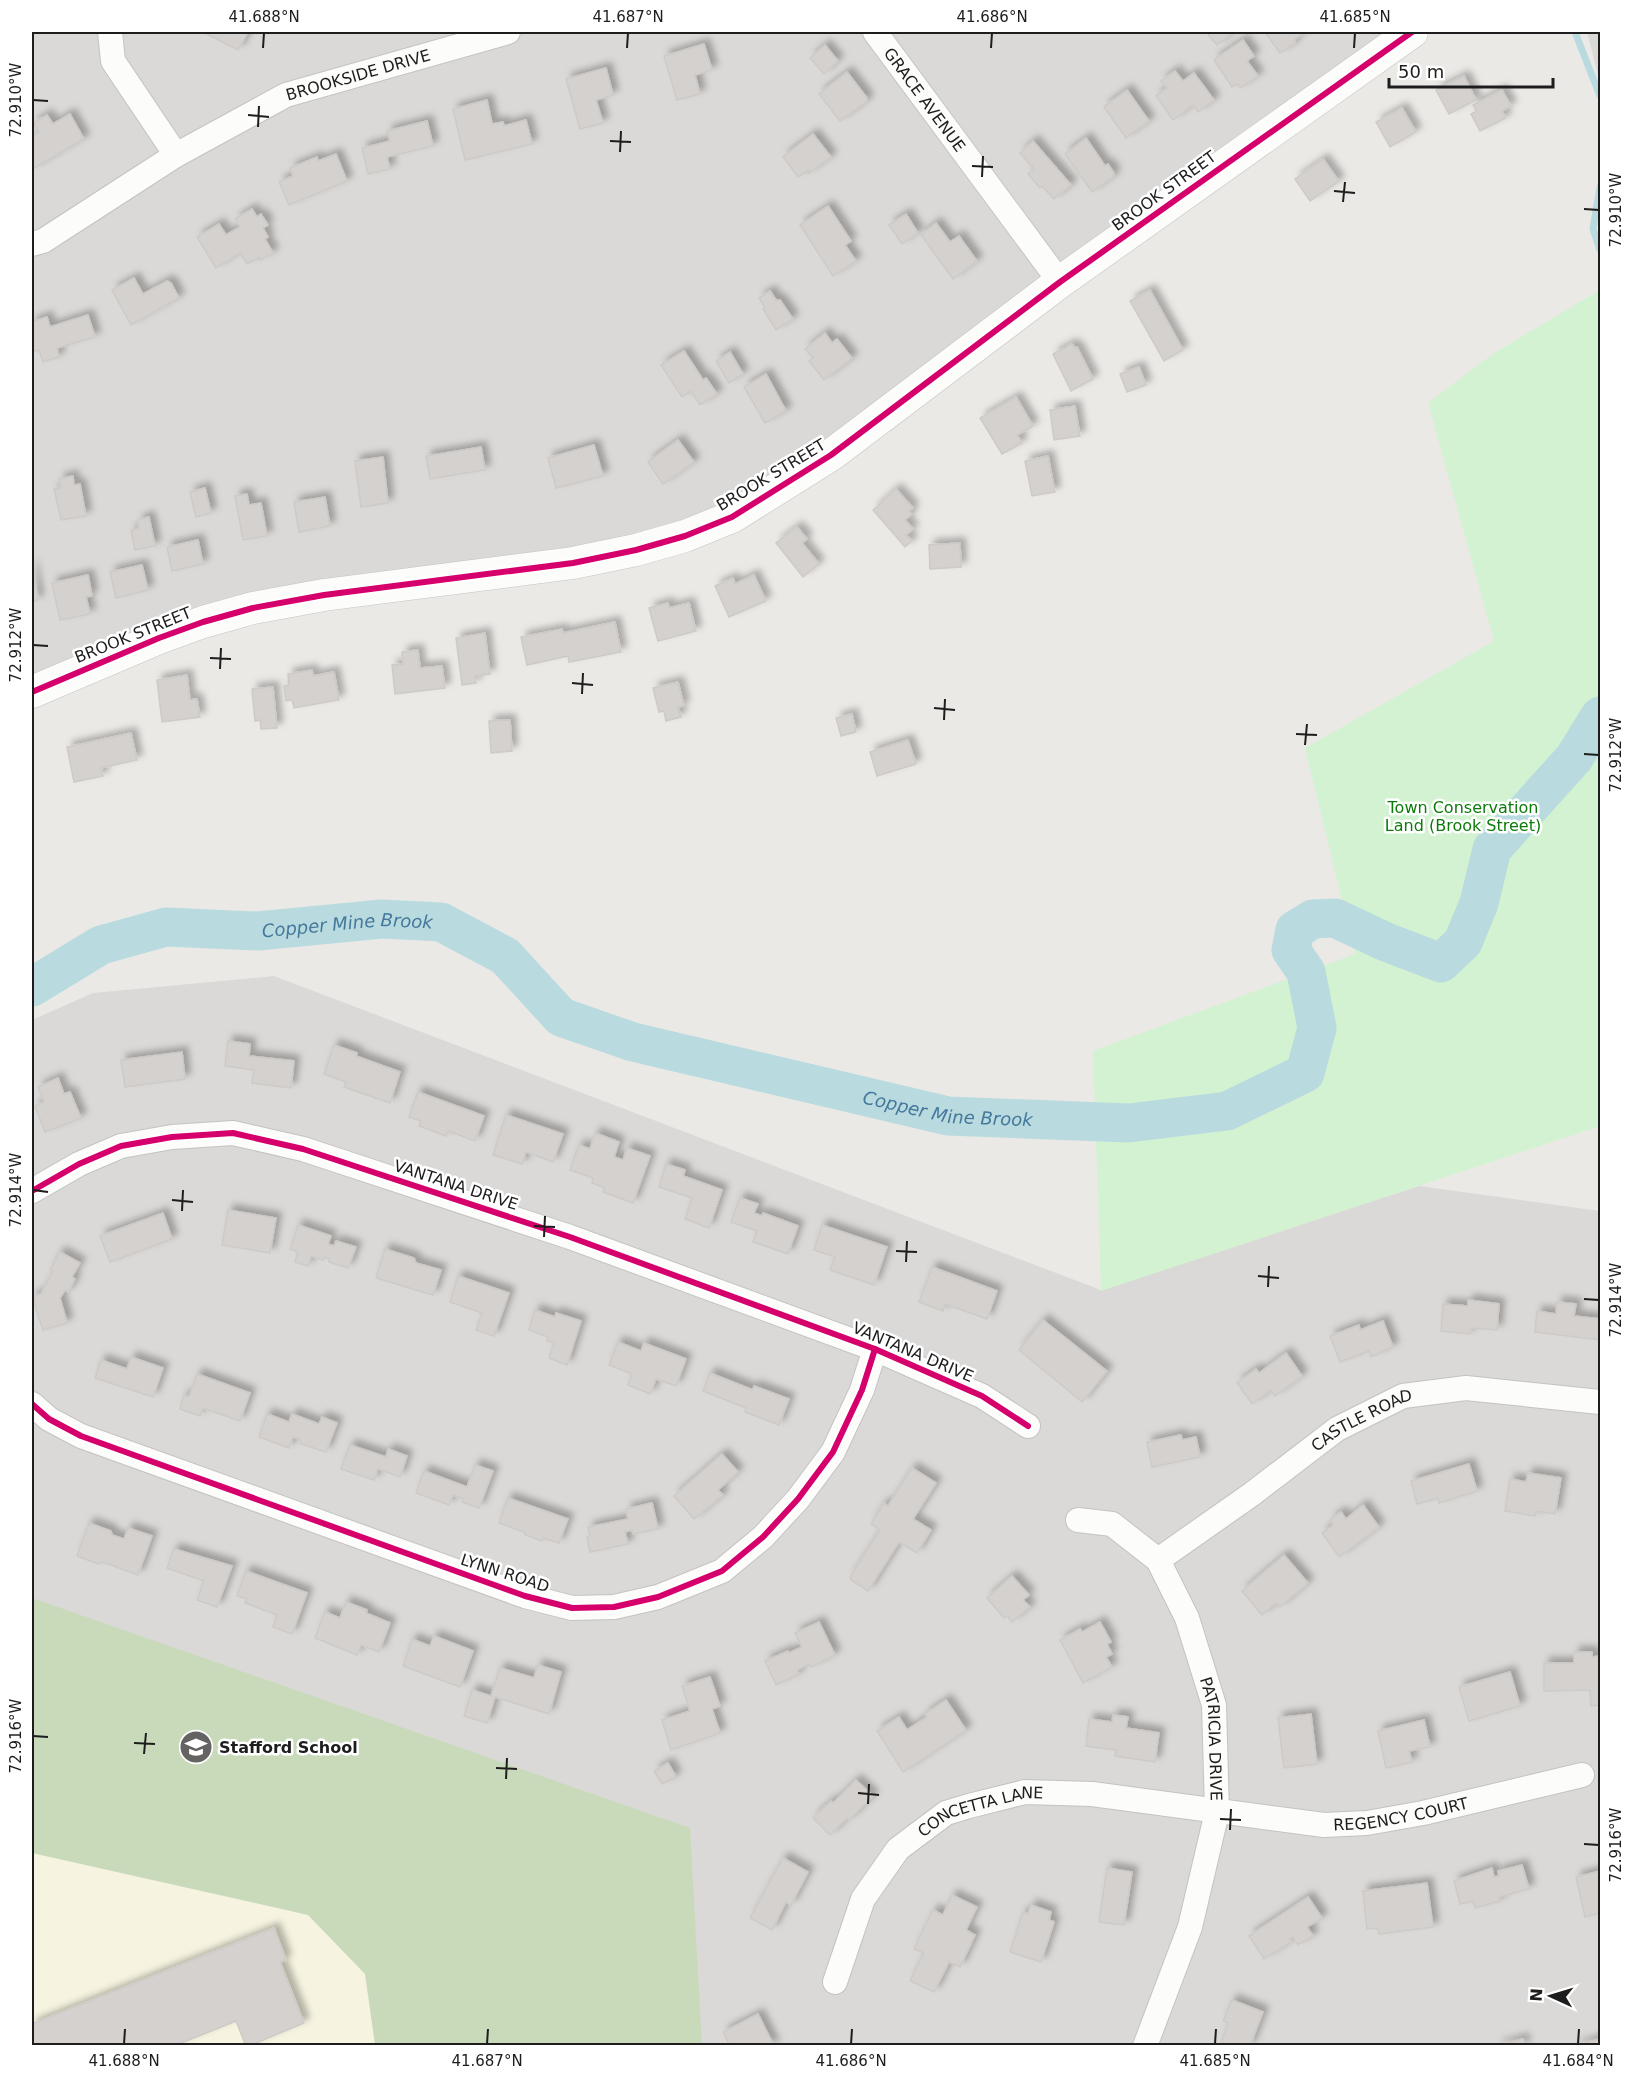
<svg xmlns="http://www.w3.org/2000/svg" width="1632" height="2077" viewBox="0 0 1632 2077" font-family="'DejaVu Sans',sans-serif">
<defs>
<filter id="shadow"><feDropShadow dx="5.5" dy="-5.5" stdDeviation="3" flood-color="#0004"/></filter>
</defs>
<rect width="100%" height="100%" fill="#ebe9e6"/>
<g fill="#dad9d7">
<path d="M32,32H1416L778,476L690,522L581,550L208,610L32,680Z"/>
<path d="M1587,32H1600V83Z"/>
<path d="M274,976L1101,1290L1419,1186L1600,1211V2045H700L32,1631V1020L93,993Z"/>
</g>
<path fill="#f6f3e0" d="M32,1631L700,2045L32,2046Z"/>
<path fill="#c9dabb" d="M32,1598L690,1828L702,2045H375L365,1974L308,1915L32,1853Z"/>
<path fill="#d3f2d1" d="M1600,290V1126L1101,1291L1093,1051L1355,954L1305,748L1494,641L1428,403L1491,355Z"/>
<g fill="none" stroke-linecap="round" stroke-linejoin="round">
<g stroke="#b9dbdf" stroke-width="7">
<path d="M1575,32L1600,96"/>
<path d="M1600,187L1593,229L1600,250"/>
</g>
<path stroke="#b9dbdf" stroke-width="39" id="s1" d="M32,987L101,945L166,927L258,931L382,919L441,922L505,956L561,1017L633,1042L948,1116L1129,1123L1227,1111L1305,1073L1317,1028L1306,972L1291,950L1295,930L1313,919L1335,918L1386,942L1441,963L1463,942L1479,903L1492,849L1574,758L1600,716"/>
</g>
<g fill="#d4d1ce" stroke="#cecac7" stroke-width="1.5" filter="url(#shadow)">
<path d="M203,32H248L238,50Z"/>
<path d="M1206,32H1233L1217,45Z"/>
<path d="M1265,32H1306L1295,39V43L1280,53Z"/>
<path d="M1243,40L1254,56L1247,61L1258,76L1240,88L1238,84L1232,87L1214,60Z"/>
<path d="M704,44L712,70L695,75L700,94L677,100L664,56Z"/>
<path d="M825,45L838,61L824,74L810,58Z"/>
<path d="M606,68L613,95L596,100L603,123L580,129L566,79Z"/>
<path d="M1175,71L1183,81L1194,73L1214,100L1198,112L1193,105L1173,120L1156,96L1167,88L1161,81Z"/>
<path d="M847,72L867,98V101L840,121L819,94Z"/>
<path d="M1464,76L1476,100L1449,114L1436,90Z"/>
<path d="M1127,90L1149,121L1126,138L1104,107Z"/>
<path d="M1502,90L1511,106L1502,111L1506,118L1480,131L1471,114L1477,111L1473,105Z"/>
<path d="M487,100L492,124L503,122L504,126L526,120L532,144L465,160L453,109Z"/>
<path d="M1402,108L1416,132L1390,147L1376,122Z"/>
<path d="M70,114L84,139L33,169L32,136L39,132L33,123L47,115L53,124Z"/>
<path d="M427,121L433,146L387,157L390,169L368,174L362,148L390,141L387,131Z"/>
<path d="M813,134L831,157L809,173L808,170L798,177L783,157Z"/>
<path d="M1086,138L1105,166L1108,164L1114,173L1113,177L1092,192L1065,154Z"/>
<path d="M1033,141L1071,185L1054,199L1042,186L1040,188L1028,174L1034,169L1020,153Z"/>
<path d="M336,154L347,181L289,205L279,182L293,176L290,168L317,157L318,161Z"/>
<path d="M1323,159L1339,181L1310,201L1295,179Z"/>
<path d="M828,206L851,241L845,245L856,261L833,276L800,225Z"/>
<path d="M252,209L257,217L261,214L268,225L263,228L268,237L265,239L273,253L260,260L259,257L247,264L240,253L216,268L197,237L219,224L226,235L240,227L235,219Z"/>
<path d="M906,214L918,233L902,244L889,225Z"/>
<path d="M936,223L950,242L959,236L977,261L953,279L921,235Z"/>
<path d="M134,278L143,294L167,281L171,283L179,298L131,325L112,290Z"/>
<path d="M1150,290L1183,350L1164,361L1130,301Z"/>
<path d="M770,291L776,300H780L793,319L776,330L763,309L765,308L759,298Z"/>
<path d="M88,315L95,337L57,348L59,357L43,362L39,350L32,352V322L47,317L50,327Z"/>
<path d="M825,333L832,343L837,339L852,358L824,380L809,361L813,358L805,349Z"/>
<path d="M1072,344L1075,348L1077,347L1093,379L1071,391L1053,354Z"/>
<path d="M684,351L703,380L706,378L717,394L700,405L691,391L682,397L661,365Z"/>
<path d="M730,352L743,374L729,383L716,361Z"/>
<path d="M1139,367L1146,385L1127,392L1120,374Z"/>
<path d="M766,374L786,411L765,423L744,387Z"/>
<path d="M1016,397L1033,426L1017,435L1022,443L1002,454L980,418Z"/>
<path d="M1075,406L1080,436L1054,440L1050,410Z"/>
<path d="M678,440L694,462L663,484L648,462Z"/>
<path d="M594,445L603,476L556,488L548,458Z"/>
<path d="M481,447L485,470L430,479L426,456Z"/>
<path d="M1048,456L1055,492L1032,496L1025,461Z"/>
<path d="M383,457L388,503L361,507L355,461Z"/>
<path d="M73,476L74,485L80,484L86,516L61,520L54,489L61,488L59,479Z"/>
<path d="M205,488L211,513L196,517L190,492Z"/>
<path d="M896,489L913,508L909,511L912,514L905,520L913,529L906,535L912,541L905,547L873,510Z"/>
<path d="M247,494L249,505L261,503L267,536L243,540L235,496Z"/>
<path d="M325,497L330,526L299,532L294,502Z"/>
<path d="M149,517L155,546L135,550L131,530L139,528L138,520Z"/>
<path d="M797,527L807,539L802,543L819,564L803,577L776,543Z"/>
<path d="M198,540L203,564L172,571L167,547Z"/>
<path d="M960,543L961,567L930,569L929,545Z"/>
<path d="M32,565L38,600L32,602Z"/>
<path d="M142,565L148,590L116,598L110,572Z"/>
<path d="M88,575L92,596L86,597L90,614L60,620L52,583Z"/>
<path d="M754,575L766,601L729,617L715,586L733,578L735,584Z"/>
<path d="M668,603L669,608L689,603L696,631L658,641L649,608Z"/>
<path d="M615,622L621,652L569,662L568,656L527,665L521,637L562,629L563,633Z"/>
<path d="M485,633L490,674L475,676L476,683L462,685L456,638Z"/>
<path d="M418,650L420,668L442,666L445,688L395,694L392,665L403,664L402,652Z"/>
<path d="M312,670L313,676L334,672L339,700L294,708L292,700L286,701L284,686L289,685L288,674Z"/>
<path d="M187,675L190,700L197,699L200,717L162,722L157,680Z"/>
<path d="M678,682L684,706L678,707L681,717L666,721L664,711L659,712L653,688Z"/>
<path d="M273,687L277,728L261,729L260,720L255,721L252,689Z"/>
<path d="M852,714L856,732L841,736L836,718Z"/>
<path d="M510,720L512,751L491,753L489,721Z"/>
<path d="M131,733L137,760L101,768L103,776L74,782L67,747Z"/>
<path d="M908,740L916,764L877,776L870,752Z"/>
<path d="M228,1041L250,1044L249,1056L294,1061L291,1088L252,1083L254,1070L225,1066Z"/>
<path d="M334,1045L357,1053L356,1056L400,1072L390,1103L344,1087L346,1082L324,1074Z"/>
<path d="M182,1052L185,1079L125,1087L121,1060Z"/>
<path d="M58,1078L64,1094L70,1092L81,1118L45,1132L35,1106L44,1102L38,1087Z"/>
<path d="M418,1092L484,1116L475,1141L448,1131L446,1136L419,1126L421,1121L409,1117Z"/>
<path d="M506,1115L563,1134L553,1162L526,1152L522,1164L493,1155Z"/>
<path d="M595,1133L619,1142L614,1157L623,1160L627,1148L650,1156L633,1203L603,1192L605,1188L592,1183L593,1178L570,1170L579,1145L590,1149Z"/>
<path d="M666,1164L685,1170L683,1176L722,1190L709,1228L685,1219L692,1198L659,1187Z"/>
<path d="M740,1198L758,1204L754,1213L762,1216L763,1213L798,1226L788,1254L753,1242L757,1231L731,1222Z"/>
<path d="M228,1210L276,1218L270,1253L222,1245Z"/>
<path d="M163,1213L172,1239L110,1262L100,1236Z"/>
<path d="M298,1225L331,1236L328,1244L334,1246L336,1241L356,1247L348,1268L329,1262L330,1259L324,1257L323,1260L311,1256L308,1266L295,1262L298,1252L290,1249Z"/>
<path d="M822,1225L887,1247L874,1285L830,1270L835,1257L814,1250Z"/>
<path d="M385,1249L414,1258L416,1263L441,1270L433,1295L376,1278Z"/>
<path d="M60,1252L80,1263L72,1277L75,1279L68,1292L65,1290L60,1298L67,1323L43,1330L32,1297L41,1294L53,1271L50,1270Z"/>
<path d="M932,1267L997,1291L987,1319L945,1304L943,1311L919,1302Z"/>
<path d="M458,1276L509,1293L494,1336L476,1330L482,1313L450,1302Z"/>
<path d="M1468,1300L1499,1304L1497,1330L1471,1328L1470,1334L1441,1331L1443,1304L1468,1306Z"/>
<path d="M1557,1302L1576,1304L1574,1316L1600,1319V1340L1535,1332L1537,1311L1556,1314Z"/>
<path d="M535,1310L555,1317L556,1313L581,1321L567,1365L549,1358L554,1343L547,1341L548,1337L529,1330Z"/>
<path d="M1043,1320L1107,1371L1082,1402L1019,1350Z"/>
<path d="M1383,1321L1393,1347L1371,1357L1369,1351L1340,1362L1330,1336L1359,1325L1360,1330Z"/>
<path d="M618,1342L641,1351L644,1343L686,1359L676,1386L656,1379L650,1394L628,1385L632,1374L609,1365Z"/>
<path d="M1286,1353L1302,1376L1275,1396L1271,1390L1252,1404L1237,1383L1256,1369L1259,1373Z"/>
<path d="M131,1357L163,1368L153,1397L95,1378L101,1360L127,1369Z"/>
<path d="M710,1373L753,1390L754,1386L789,1399L779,1425L745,1412L746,1408L703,1391Z"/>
<path d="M197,1374L250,1393L240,1421L203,1408L200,1416L180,1409L184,1395L189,1397Z"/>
<path d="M267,1414L289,1422L292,1414L319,1424L322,1417L337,1423L326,1452L301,1444L300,1439L293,1437L289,1448L259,1437Z"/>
<path d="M1181,1435L1182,1440L1196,1437L1200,1457L1152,1467L1147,1442Z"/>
<path d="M350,1445L386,1457L388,1449L407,1456L400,1477L378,1469L374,1480L341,1469Z"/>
<path d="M722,1454L738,1472L718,1490L723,1495L694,1519L674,1496Z"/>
<path d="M1469,1464L1477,1491L1439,1503L1438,1498L1417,1504L1411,1481Z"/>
<path d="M475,1465L493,1471L479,1508L462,1502L463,1499L453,1495L449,1505L416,1493L424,1471L467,1487Z"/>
<path d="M912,1468L936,1483L913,1519L931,1530L917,1553L899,1542L868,1591L851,1580L850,1577L880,1530L871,1524L884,1503L888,1506Z"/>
<path d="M1528,1473L1561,1478L1555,1514L1536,1511L1535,1516L1505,1511L1510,1479L1526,1482Z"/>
<path d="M508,1498L568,1519L559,1543L543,1538L542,1541L525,1535L524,1532L499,1523Z"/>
<path d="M652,1503L658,1529L633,1534L632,1530L625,1532L628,1544L590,1552L587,1537L590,1536L588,1527L628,1519L626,1509Z"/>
<path d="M1363,1505L1379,1527L1339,1557L1322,1533L1333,1525L1330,1520L1341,1512L1346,1519Z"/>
<path d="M89,1523L111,1531L112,1535L124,1539L128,1528L152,1536L138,1575L103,1562L98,1564L77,1556Z"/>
<path d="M174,1549L232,1566L217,1607L197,1600L204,1581L167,1568Z"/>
<path d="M1284,1555L1308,1583L1280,1607L1276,1603L1262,1615L1242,1591Z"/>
<path d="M246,1571L307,1593L292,1634L273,1627L277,1615L245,1603L247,1599L237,1596Z"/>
<path d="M1012,1576L1029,1595L1023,1600L1030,1607L1012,1622L1007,1616L1004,1618L987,1598Z"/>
<path d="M346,1602L367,1610L366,1613L390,1623L379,1652L361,1645L357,1655L315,1638L325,1612L340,1618Z"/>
<path d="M819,1622L835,1655L812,1667L809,1664L797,1670L799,1674L776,1685L765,1661L788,1651L789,1653L802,1647L795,1633Z"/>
<path d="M1100,1622L1111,1642L1107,1644L1112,1654L1106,1657L1112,1667L1083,1683L1060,1640L1080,1629L1082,1632Z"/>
<path d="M434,1636L473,1651L460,1687L403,1666L412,1639L430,1646Z"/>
<path d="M1574,1652H1592V1657L1600,1656V1705L1591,1706L1590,1690L1544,1691V1663H1574Z"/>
<path d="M538,1665L561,1672L549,1714L495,1697L487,1723L464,1716L472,1690L491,1696L500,1668L534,1678Z"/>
<path d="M1510,1672L1520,1706L1469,1721L1459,1687Z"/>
<path d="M710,1677L720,1706L712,1709L720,1733L671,1750L662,1720L690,1711L682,1686Z"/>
<path d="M946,1700L966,1730L903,1772L877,1731L899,1717L907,1730L927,1717L925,1714Z"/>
<path d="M1311,1714L1317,1764L1284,1768L1278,1718Z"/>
<path d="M1113,1715L1128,1717L1126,1728L1159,1733L1155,1762L1115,1756L1116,1750L1086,1746L1089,1719L1112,1722Z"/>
<path d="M1424,1720L1430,1747L1409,1751L1412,1762L1386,1768L1378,1731Z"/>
<path d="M668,1763L675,1775L674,1778L662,1784L654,1771Z"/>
<path d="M856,1780L873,1796L849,1820L847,1818L830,1835L813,1818L831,1801L833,1803Z"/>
<path d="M783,1858L808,1872L791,1905L786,1902L772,1930L750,1918Z"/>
<path d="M1522,1865L1529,1889L1499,1897L1500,1901L1475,1908L1473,1901L1460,1904L1454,1881L1492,1868L1494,1877L1499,1876L1498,1871Z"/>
<path d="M1107,1868L1132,1872L1124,1925L1099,1922Z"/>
<path d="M1600,1871V1913L1585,1917L1576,1877Z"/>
<path d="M1427,1883L1433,1927L1379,1934L1378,1928L1367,1929L1363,1891Z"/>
<path d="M952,1895L977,1907L966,1930L975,1935L960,1967L949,1962L934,1992L910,1981L924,1953L914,1949L933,1910L943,1915Z"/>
<path d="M1308,1897L1322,1918L1307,1927L1313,1936L1298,1945L1293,1937L1290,1939L1292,1941L1264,1959L1249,1936Z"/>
<path d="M1031,1905L1051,1912L1049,1920L1054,1922L1041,1962L1010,1952L1023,1912L1028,1914Z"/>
<path d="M274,1928L286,1960L280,1962L304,2023L249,2046H246L236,2021L174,2046H32V2024Z"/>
<path d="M1232,2000L1263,2012L1250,2046H1220L1228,2023L1223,2021Z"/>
<path d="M758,2014L774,2046H730L723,2032Z"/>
<path d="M1523,2039L1525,2046H1496Z"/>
<path d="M1600,2039V2046H1574Z"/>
</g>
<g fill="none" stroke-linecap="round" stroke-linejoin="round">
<g stroke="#c4c3c2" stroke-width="26">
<g id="minor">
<path d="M110,32L113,61L176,155"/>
<path id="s2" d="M875,32L1060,282"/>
<path id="s3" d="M32,244L43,241L176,155L286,95L508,32"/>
<path d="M32,1191L79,1164L121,1146L172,1137L233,1133L303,1149L570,1237L875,1349L982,1396L1028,1426"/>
<path d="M32,1404L49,1419L81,1436L525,1596L572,1608L614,1607L658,1597L722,1571L763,1537L798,1499L833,1452L862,1390L875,1349"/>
<path id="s4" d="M1078,1520L1112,1524L1158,1560L1187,1618L1214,1705L1217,1812L1190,1927L1145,2046"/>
<path id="s5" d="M1158,1560L1252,1494L1337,1429L1403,1396L1466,1388L1600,1402"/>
<path id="s6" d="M835,1982L863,1899L898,1849L946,1813L969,1806L1025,1792L1092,1794L1324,1825L1367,1823L1423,1813L1582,1775"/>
</g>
</g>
<g stroke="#c4c3c2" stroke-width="33">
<path id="tertiary" d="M32,692L159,638L203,622L253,608L324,595L573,563L636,550L685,536L732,517L831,455L1060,282L1412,32"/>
</g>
<use href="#minor" stroke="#fcfcfb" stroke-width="24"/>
<use href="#tertiary" stroke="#fcfcfb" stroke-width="32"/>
<g stroke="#fff" stroke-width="10">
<g id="cycleway">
<path d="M32,692L159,638L203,622L253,608L324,595L573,563L636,550L685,536L732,517L831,455L1060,282L1412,32"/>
<path d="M32,1191L79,1164L121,1146L172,1137L233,1133L303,1149L570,1237L875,1349L982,1396L1028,1426"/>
<path d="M32,1404L49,1419L81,1436L525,1596L572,1608L614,1607L658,1597L722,1571L763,1537L798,1499L833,1452L862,1390L875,1349"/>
</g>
</g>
<use href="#cycleway" stroke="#d6006c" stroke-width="6"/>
</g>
<path fill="none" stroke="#1d1d1d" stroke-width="2" d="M263,48L264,33M627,48L628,33M991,48L992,33M1354,48L1355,33M33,100L48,101M248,115L269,117M258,127L259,106M610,141L631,142M620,152L621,131M972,166L993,167M982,177L983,156M1334,191L1355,193M1343,202L1345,182M1584,209L1599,210M33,645L48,646M210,658L231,659M220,669L221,648M572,683L593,685M582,694L583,673M934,708L955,710M944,720L945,699M1296,734L1317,735M1305,745L1307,724M1584,754L1599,755M33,1190L48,1192M172,1200L193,1202M182,1211L183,1190M534,1226L555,1227M544,1237L545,1216M896,1251L917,1252M906,1262L907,1241M1258,1276L1279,1278M1268,1287L1269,1266M1584,1299L1599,1300M33,1736L48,1737M134,1743L155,1744M144,1754L146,1733M496,1768L517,1769M506,1779L507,1758M858,1793L879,1795M868,1804L869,1784M1220,1819L1241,1820M1230,1830L1231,1809M1584,1844L1599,1845M124,2044L125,2029M487,2044L488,2029M851,2044L852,2029M1215,2044L1216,2029M1578,2044L1579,2029"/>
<defs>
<g id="school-disc" transform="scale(1.725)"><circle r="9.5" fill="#656463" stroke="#fff"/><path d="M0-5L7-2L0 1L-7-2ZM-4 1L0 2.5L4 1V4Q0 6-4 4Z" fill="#fff"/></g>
</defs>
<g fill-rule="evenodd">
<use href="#school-disc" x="196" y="1747"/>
</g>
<g text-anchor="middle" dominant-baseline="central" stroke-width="5" stroke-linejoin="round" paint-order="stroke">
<g font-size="16" fill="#1d1d1d" stroke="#fff">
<text stroke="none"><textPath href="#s3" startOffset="370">BROOKSIDE DRIVE</textPath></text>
<text stroke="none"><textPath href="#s2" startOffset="84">GRACE AVENUE</textPath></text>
<text transform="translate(1164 191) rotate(-36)">BROOK STREET</text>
<text transform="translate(771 475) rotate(-31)">BROOK STREET</text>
<text transform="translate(133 635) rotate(-22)">BROOK STREET</text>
<text transform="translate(456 1185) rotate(18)">VANTANA DRIVE</text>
<text transform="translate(913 1352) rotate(23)">VANTANA DRIVE</text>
<text stroke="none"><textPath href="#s5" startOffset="248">CASTLE ROAD</textPath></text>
<text transform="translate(505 1573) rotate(18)">LYNN ROAD</text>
<text stroke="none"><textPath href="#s4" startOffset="282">PATRICIA DRIVE</textPath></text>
<text stroke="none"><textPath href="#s6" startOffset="669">REGENCY COURT</textPath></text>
<text stroke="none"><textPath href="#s6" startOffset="242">CONCETTA LANE</textPath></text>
</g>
<g font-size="16" fill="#0d7b0b" stroke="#fff">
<text x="1463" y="807">Town Conservation<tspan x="1463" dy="18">Land (Brook Street)</tspan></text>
</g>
<g font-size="16" font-weight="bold" fill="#1d1d1d" stroke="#fff" text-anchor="start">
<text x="219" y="1747">Stafford School</text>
</g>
<g font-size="18" font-style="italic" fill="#44789c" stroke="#fff">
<text stroke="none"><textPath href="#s1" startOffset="330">Copper Mine Brook</textPath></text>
<text stroke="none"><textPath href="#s1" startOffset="978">Copper Mine Brook</textPath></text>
</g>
</g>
<rect width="1632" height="2077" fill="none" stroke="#ffffff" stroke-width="66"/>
<g transform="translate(1551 1996) rotate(274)" stroke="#ffffff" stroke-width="4.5" paint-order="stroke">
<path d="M0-4.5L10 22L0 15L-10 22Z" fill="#1d1d1d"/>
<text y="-9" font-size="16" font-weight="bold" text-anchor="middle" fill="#1d1d1d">N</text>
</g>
<path d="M1389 78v9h164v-9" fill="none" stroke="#1d1d1d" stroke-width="3"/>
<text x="1398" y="78" font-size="18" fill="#1d1d1d" stroke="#ffffff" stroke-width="4.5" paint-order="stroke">50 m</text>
<rect x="33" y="33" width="1566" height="2011" fill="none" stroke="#1d1d1d" stroke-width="2"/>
<g font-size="15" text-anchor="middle" fill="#1d1d1d">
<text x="264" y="22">41.688°N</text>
<text x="628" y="22">41.687°N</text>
<text x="992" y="22">41.686°N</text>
<text x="1355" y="22">41.685°N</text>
<text transform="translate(16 100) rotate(-90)" y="5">72.910°W</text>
<text transform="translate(1616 210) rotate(-90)" y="5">72.910°W</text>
<text transform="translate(16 645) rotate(-90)" y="5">72.912°W</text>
<text transform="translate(1616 755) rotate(-90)" y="5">72.912°W</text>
<text transform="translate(16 1190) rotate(-90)" y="5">72.914°W</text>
<text transform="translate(1616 1300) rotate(-90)" y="5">72.914°W</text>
<text transform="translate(16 1736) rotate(-90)" y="5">72.916°W</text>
<text transform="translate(1616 1845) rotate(-90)" y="5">72.916°W</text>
<text x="124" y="2066">41.688°N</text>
<text x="487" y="2066">41.687°N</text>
<text x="851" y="2066">41.686°N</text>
<text x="1215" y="2066">41.685°N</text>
<text x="1578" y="2066">41.684°N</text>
</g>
</svg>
